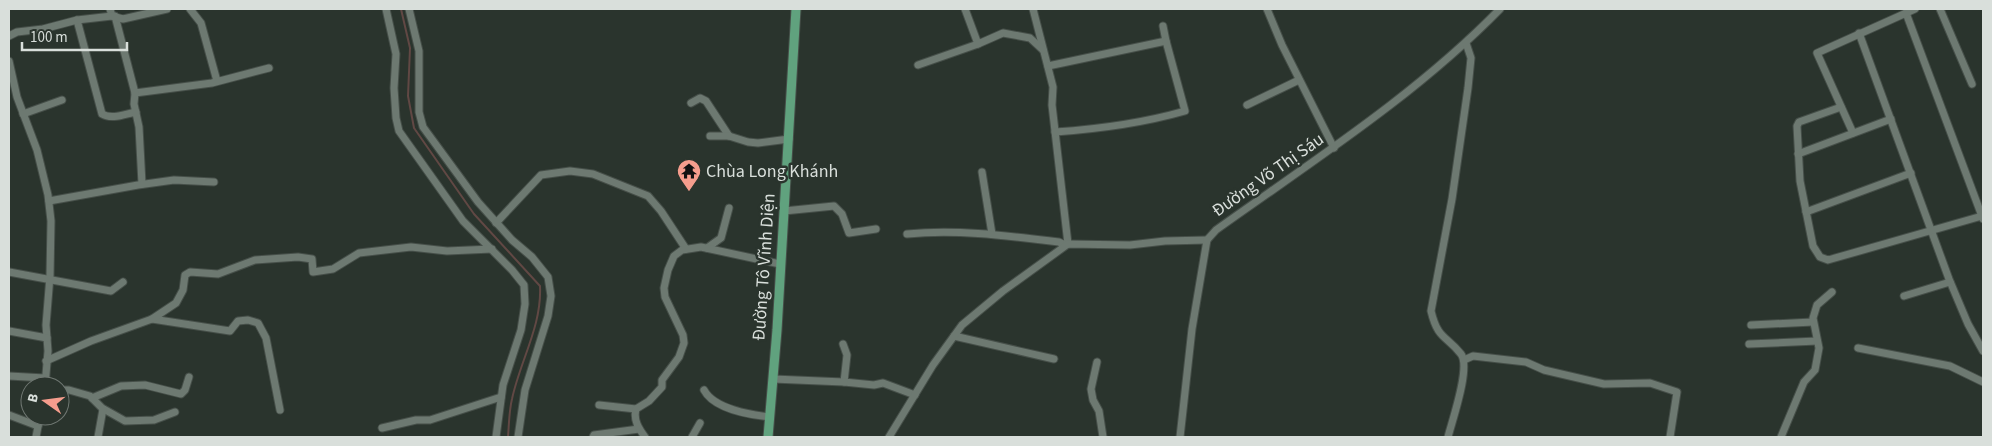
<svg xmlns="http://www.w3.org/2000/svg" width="1992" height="446" viewBox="0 0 1992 446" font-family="'Source Sans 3',sans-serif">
<rect width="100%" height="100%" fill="#2a342d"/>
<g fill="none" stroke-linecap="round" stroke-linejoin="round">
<path stroke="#614844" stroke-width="2" d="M401,9L410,48L408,96L414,128L474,214L540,286C542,326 520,361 512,399C509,411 509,425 508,437"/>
<g stroke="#464f49" stroke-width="9">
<g id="minor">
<path d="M110,9L112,16"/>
<path d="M190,9L201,23L217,81"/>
<path d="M386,9L396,54L394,88L396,118L399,131L463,221L512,270L524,285L525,304L521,330L503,385L496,437"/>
<path d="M409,9L419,51V112L423,127L478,202L512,240L532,257L548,277L551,296L548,316L525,390L518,437"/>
<path d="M965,9L978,44"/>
<path d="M1033,9L1053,87L1052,105L1068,244"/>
<path d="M1267,9L1282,45L1334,148"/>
<path d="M1940,9L1972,84"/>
<path d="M1906,13L1983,219"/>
<path d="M115,16L135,93L212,83L269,68"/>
<path d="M77,20L102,114C112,120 125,114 136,112"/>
<path d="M1859,33L1949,279L1968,324L1983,351"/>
<path d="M9,36L17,32L43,29L77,20L112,16L123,19L167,9"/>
<path d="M9,61L17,97L37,150L48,195L51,221L50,276L46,325L48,351L45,386"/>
<path d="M918,65L978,44L1003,33L1030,38L1043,50"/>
<path d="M1048,66L1166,41L1163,26"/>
<path d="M135,93L134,104L139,127L142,184"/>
<path d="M691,103L700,98L706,101L729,136"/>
<path d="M1247,105L1299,80"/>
<path d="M1841,107L1799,122L1797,126L1800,181L1813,246L1820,257L1828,260L1982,216"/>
<path d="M23,114L62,100"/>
<path d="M1055,132C1099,129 1143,123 1185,111L1166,41"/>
<path d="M1853,133L1817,53L1915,9"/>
<path d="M710,136H729L748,142L758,143L789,139"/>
<path d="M1798,154L1891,119"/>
<path d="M982,172L992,234"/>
<path d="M49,201L138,185L174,180L214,182"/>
<path d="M784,211L834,206L842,214L849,233L876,229"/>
<path d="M1806,212L1911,173"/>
<path d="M496,223L541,175L570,171L593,174L648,196L661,211L686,249"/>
<path d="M907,234C958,229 1009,236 1059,242L1065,245"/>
<path d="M707,248L721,238L729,208"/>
<path d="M9,272L111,291L123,282"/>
<path d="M1904,296L1950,282"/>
<path d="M152,319L230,331L238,321L248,320L258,323L266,338L280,410"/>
<path d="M1751,325L1813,322"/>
<path d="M9,331L47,338"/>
<path d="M954,336L1054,359"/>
<path d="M843,344L847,355L844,382L874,385L883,383L915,395"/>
<path d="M1749,344L1817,341"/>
<path d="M1858,348L1950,366L1983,382"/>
<path d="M1464,360L1473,356L1526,362L1544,370L1604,384L1650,383L1677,392L1670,437"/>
<path d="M46,361L91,341L152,319L176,303L183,290L185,275L190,272L218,274L255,260L298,257L312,259L313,272L333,269L359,253L411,247L447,251L492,249"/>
<path d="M1097,362L1091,389L1093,400L1099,411L1103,437"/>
<path d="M9,376L45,378"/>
<path d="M773,379L844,382"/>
<path d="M60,390H69L90,396L102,408L125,421L154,420L175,412"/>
<path d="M704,390C714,409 751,415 770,417"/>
<path d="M92,398L121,386L145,385L181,394L185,390L189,377"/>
<path d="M599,405L636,409"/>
<path d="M9,415L38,426"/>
<path d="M382,428L416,420H430L501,397"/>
<path d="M36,437L40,416"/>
<path d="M98,437L103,409"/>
<path d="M593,437L594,435L639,429"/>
<path d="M645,437C639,429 633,420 636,409L649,401L662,387V380L679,357L684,343L683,335L665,297L664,288L668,270L674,256L682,250L701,247L780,264"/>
<path d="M692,437L700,423"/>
<path d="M889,437L933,365L962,325L1003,291L1068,244L1130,245L1165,241L1207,240"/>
<path d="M1180,437L1192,329L1207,240L1216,230C1314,160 1416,95 1500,9"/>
<path d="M1448,437C1452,421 1471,367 1461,354C1446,335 1438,340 1431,311L1452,199L1468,88L1471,58L1466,43"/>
<path d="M1781,437L1804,382L1815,370L1819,348L1813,318L1817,305L1832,292"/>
</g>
</g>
<g stroke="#464f49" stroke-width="11">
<path id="major" d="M768,437L777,330L796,9"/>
</g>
<use href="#minor" stroke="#6d7971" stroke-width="7"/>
<use href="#major" stroke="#60a27e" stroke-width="9"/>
</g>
<defs>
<g id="temple-pin" transform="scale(1.25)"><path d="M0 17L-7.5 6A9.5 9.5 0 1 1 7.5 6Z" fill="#f59d8d" stroke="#2a342d"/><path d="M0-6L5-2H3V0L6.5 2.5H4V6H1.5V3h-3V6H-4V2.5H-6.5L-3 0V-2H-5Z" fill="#111"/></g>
</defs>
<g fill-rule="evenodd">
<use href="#temple-pin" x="689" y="171"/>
</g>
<g text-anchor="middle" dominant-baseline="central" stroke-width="5" stroke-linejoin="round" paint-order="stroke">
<g font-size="18" fill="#d9dfdb" stroke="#2a342d" text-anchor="start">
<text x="706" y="171">Chùa Long Khánh</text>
</g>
<g font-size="18" fill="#d9dfdb" stroke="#2a342d">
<text transform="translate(1268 175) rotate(-35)">Đường Võ Thị Sáu</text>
<text transform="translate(764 267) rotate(-86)">Đường Tô Vĩnh Diện</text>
</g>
</g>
<rect width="1992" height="446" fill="none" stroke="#d9dfdb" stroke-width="20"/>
<g transform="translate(45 401) rotate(284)"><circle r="24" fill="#2a342d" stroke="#707873"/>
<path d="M0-4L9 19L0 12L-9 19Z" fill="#f59d8d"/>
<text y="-8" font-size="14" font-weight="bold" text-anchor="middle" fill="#d9dfdb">B</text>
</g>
<path d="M22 42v8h105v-8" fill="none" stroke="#d9dfdb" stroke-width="2.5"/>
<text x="30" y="42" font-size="15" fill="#d9dfdb" stroke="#2a342d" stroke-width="4" paint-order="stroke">100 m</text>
</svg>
